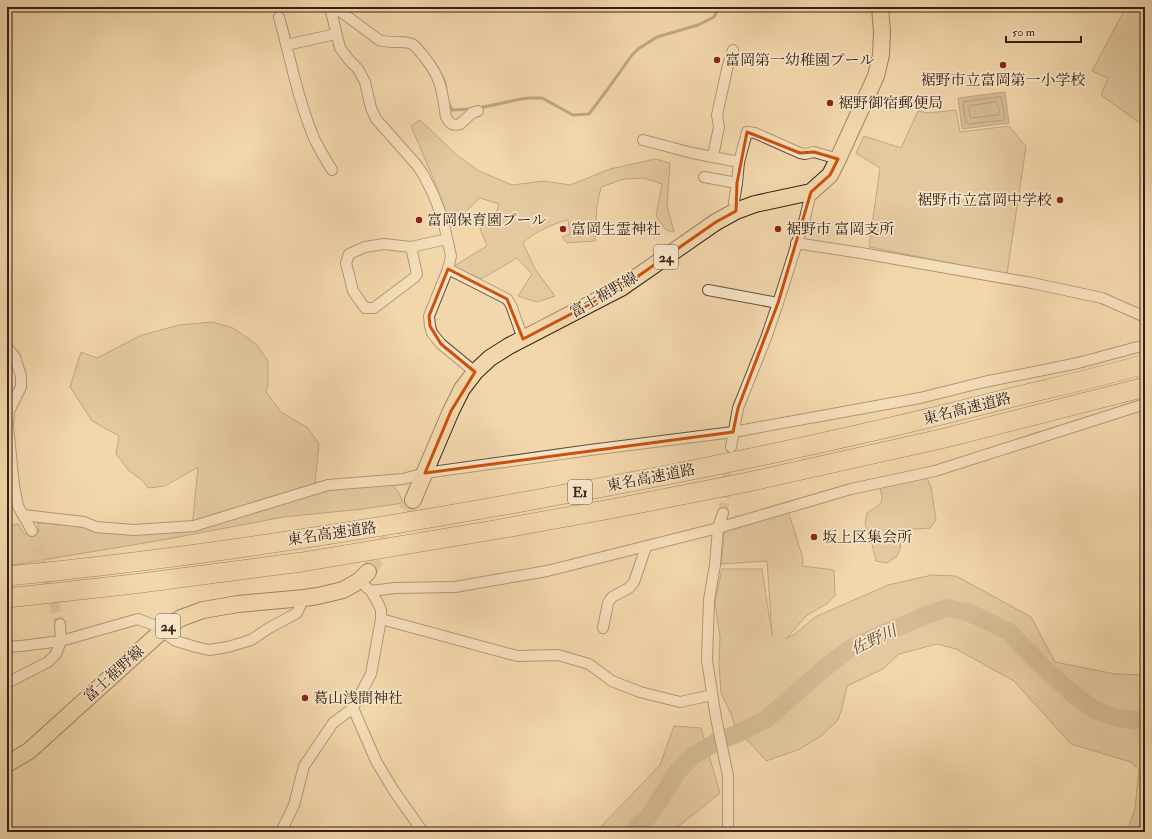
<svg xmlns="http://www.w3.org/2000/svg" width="1152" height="839" viewBox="0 0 1152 839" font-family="'IM FELL Double Pica','Noto Serif JP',serif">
<rect width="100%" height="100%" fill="#f2d7ac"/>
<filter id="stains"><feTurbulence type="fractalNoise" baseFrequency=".005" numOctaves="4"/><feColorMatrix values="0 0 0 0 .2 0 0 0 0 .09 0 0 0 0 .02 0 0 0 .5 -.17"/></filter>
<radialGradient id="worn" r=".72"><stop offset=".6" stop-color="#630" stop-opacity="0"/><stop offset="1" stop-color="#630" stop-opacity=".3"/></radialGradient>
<g fill="#d2b892" stroke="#846c54">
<path d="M1126,7H1145V127L1101,95L1108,78L1092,71Z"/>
<path d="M956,110L960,132L1009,126L1026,147L1007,274L869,247L880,168L856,153L864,136L901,148L918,111L928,113Z"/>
<path d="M420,120L458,156L479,171L512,185L544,181L570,185L610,169L655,159L670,163L667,206L674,232L666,230L656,216L662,184L644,178L624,179L601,187L597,206L595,241L567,243L562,237L570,234L568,220C551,224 535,232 523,243L535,269L555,296L537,302L518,296L532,274L517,258L481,279L454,266L487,246L480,228L494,220L499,204L480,198L451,225L434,180L411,126Z"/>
<path d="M212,322L233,328L256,344L268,361V385L266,392L281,412L308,428L319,444L314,492L331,488L390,482L399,493L403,503L363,509L283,517L168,539L7,566V527L18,524L24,534L39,532L38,523H63L94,530L192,528L198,467L165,486L148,488L143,481L129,471L116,454L119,436L92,421L70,387L81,352L97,358L142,335L179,325Z"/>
<path d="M926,476L931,487L936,520L930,528L902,530L900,550L896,557L887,563L876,561L872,544L865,524L867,513C884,502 884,504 879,484Z"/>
<path d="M787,507L803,559L802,566L834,570L835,596L828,603L806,616L786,639L795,634L815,617L888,585L932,575L956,576L1031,617L1055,662L1115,674L1145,675V832H1127L1135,808L1139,770L1131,762L1071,744L1014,681L956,649L937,644L899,654L883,669L847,686L842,708L838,720L821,736L800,749L766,761L755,748L736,729L731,714L721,693L719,664L720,637L715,602L722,569H762L772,635L767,561L721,564L724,535L726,530Z"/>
<path d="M674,726L701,728L720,793L674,830L673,832H596L660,765Z"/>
</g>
<path fill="#b29979" stroke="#806951" d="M1005,92L1009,123L962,129L958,98Z"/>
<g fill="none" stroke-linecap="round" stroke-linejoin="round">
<g stroke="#745c47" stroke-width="1">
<path d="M1001,97L1005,118L1004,120L968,124L966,123L963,104L964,102Z"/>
<path d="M996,102C999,104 1000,112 998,115L972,118L970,117L969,108L970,106Z"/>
</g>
<g stroke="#806951" stroke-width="3">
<path d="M440,73L444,80L446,88"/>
<path d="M448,102L452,110L471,109"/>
<path d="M479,108L521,99L530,98H542L573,115L589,114L607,90L632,55L638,49L657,37L698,25L714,17L719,7"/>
</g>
<path stroke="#b29979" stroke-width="18" d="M632,832L648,817L678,771L693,756L718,741L739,733L765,720L826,667L852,647L929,614L947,608L967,612L985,620L1009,632L1046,670L1074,695L1097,711L1118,718L1136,720H1145"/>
<g stroke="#ccb28e" stroke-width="10" stroke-dasharray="10 5" stroke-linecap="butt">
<path d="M723,513L729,459"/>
<path d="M32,531L60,624"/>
</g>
<path stroke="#ccb28e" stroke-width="16" stroke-dasharray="16 8" stroke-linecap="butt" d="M368,572L413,500"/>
<g stroke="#654e3b" stroke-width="12">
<g id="minor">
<path d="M330,7L340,48L349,60L358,69L365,82L371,108L376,119L416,164L423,174L434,196L443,220L451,256L448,269L429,316L430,326L432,333L441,344L475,372"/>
<path d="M331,12L340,11L379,40C389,44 404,40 412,44C417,47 421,53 425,58C442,79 442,92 446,117C450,124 453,126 460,124L472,113L478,111"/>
<path d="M279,17C290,57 298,100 314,138C319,149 326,160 332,170"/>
<path d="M286,45L336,34"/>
<path d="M643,140L692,153L739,162"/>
<path d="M713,156L719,127L717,115L728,65L733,50"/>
<path d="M704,177L737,183"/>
<path d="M736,211L734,202L737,183L739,162L747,132L755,133L800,153L805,154L814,152L838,159"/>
<path d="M796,243L867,254L1032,283L1102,298L1145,317"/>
<path d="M411,247L417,274L415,277L374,308H365L353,291L346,263L349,254L365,247L384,244L411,247L447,239"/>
<path d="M448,269L507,299L511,305L523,339"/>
<path d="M708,290L778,303"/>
<path d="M7,347L15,357L21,376V387L9,411L8,426L14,485L18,506L32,531"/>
<path d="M731,447L738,408L766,338L778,303L805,218L811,192"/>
<path d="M723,513L718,528L715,565L709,600L707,660L716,718L728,776V832"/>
<path d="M23,515L84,522L96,527L134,530L194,526L328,485L403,479L425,473L590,450L733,432L920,398L984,382L1078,363L1145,345"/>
<path d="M371,591L395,588L455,587L547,571L718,528L851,489L935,471L1145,404"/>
<path d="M381,619L517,656L558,655L589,664L612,681L640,692L680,702L712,695"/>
<path d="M603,628L608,603L612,597L629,588L634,582L646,547"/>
<path d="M161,631L176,641L196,647L209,650L228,647L251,640L269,628L297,613L304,598"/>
<path d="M7,647L21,646L61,641L138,619L164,629"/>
<path d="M7,683L48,662L56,654L61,641L60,624"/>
<path d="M353,708L376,761L394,791L423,832"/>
<path d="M281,832L294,805L304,766L333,723L353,708L371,674L381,619V610L378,603L371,591L366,587"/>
</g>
</g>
<g stroke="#362015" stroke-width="18">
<g id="primary">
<path d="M413,500L451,411L462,389L475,372L490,358L509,346L621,288L716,222L736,211L755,204L811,192L830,175L838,159L876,76L881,55L882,32L880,7"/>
<path d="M7,764L29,751L164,629L181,618L203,610L238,604L304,598L318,596L343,590L359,581L368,572"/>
</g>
</g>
<g stroke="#362015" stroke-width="20">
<g id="motorway">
<path d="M7,576C192,558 377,529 560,495C711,468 861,436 1010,398C1055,387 1100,377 1145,364"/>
<path d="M7,598L134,584L302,562L494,530L616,508L748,482L945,438L1145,387"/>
</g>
</g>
<use href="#minor" stroke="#f7e5c9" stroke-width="10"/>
<use href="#primary" stroke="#f2d7ac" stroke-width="16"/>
<use href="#motorway" stroke="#f2d7ac" stroke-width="19"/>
</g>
<path d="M0 0H1152V839H0ZM747,132L800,153L814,152L838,159L830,175L811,192L778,303L738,408L733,432L425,473L451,411L475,372L441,344L430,326L429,316L448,269L507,299L523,339L621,288L716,222L736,211L737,183Z" fill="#f2d7ac" fill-opacity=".55" fill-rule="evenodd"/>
<path fill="none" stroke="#cd500d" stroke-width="3" stroke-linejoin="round" d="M747,132L800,153L814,152L838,159L830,175L811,192L778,303L738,408L733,432L425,473L451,411L475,372L441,344L430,326L429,316L448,269L507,299L523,339L621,288L716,222L736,211L737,183Z"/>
<g fill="#8f2418" stroke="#f7e5c9" stroke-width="1.5">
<circle cx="717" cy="60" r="4"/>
<circle cx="1003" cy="65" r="4"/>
<circle cx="830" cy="103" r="4"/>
<circle cx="1060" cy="200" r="4"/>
<circle cx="419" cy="220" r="4"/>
<circle cx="563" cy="229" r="4"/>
<circle cx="778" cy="229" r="4"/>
<circle cx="814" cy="537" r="4"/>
<circle cx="305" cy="698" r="4"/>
</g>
<g text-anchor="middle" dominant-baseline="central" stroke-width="3.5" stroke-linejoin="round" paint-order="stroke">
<g fill="#f7e5c9" stroke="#705b4b" stroke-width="1">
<rect x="654" y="245" width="24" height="24" rx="3"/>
<rect x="568" y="480" width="24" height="24" rx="3"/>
<rect x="156" y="614" width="24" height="24" rx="3"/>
</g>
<g font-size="14" font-weight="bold" fill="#362015">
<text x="666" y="257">24</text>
<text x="580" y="492">E1</text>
<text x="168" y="626">24</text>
</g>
<g font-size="15" fill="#362015" stroke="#f7e5c9" text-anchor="start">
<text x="725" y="60">富岡第一幼稚園プール</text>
<text x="1003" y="80" text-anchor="middle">裾野市立富岡第一小学校</text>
<text x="838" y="103">裾野御宿郵便局</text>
<text x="1052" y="200" text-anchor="end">裾野市立富岡中学校</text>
<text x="427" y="220">富岡保育園プール</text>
<text x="571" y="229">富岡生霊神社</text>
<text x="786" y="229">裾野市 富岡支所</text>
<text x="822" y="537">坂上区集会所</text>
<text x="313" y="698">葛山浅間神社</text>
</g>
<g font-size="15" fill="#362015" stroke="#f7e5c9">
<text transform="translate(604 295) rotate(-30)">富士裾野線</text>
<text transform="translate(967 409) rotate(-14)">東名高速道路</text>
<text transform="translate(651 478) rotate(-11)">東名高速道路</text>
<text transform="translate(332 534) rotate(-8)">東名高速道路</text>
<text transform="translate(114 674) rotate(-42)">富士裾野線</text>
</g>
<g font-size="16" font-style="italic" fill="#614a38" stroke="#f7e5c9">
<text transform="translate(874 640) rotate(-25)">佐野川</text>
</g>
</g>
<rect width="1152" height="839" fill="none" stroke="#f2d7ac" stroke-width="24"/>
<rect x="8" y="8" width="1136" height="823" fill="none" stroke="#362015" stroke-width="2"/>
<rect x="12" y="12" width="1128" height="815" fill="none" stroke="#362015"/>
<path d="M1006 36v6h75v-6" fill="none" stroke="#362015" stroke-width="2"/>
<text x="1012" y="36" font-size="12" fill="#362015" stroke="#f7e5c9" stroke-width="3" paint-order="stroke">50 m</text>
<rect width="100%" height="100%" filter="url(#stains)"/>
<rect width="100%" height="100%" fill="url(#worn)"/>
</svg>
